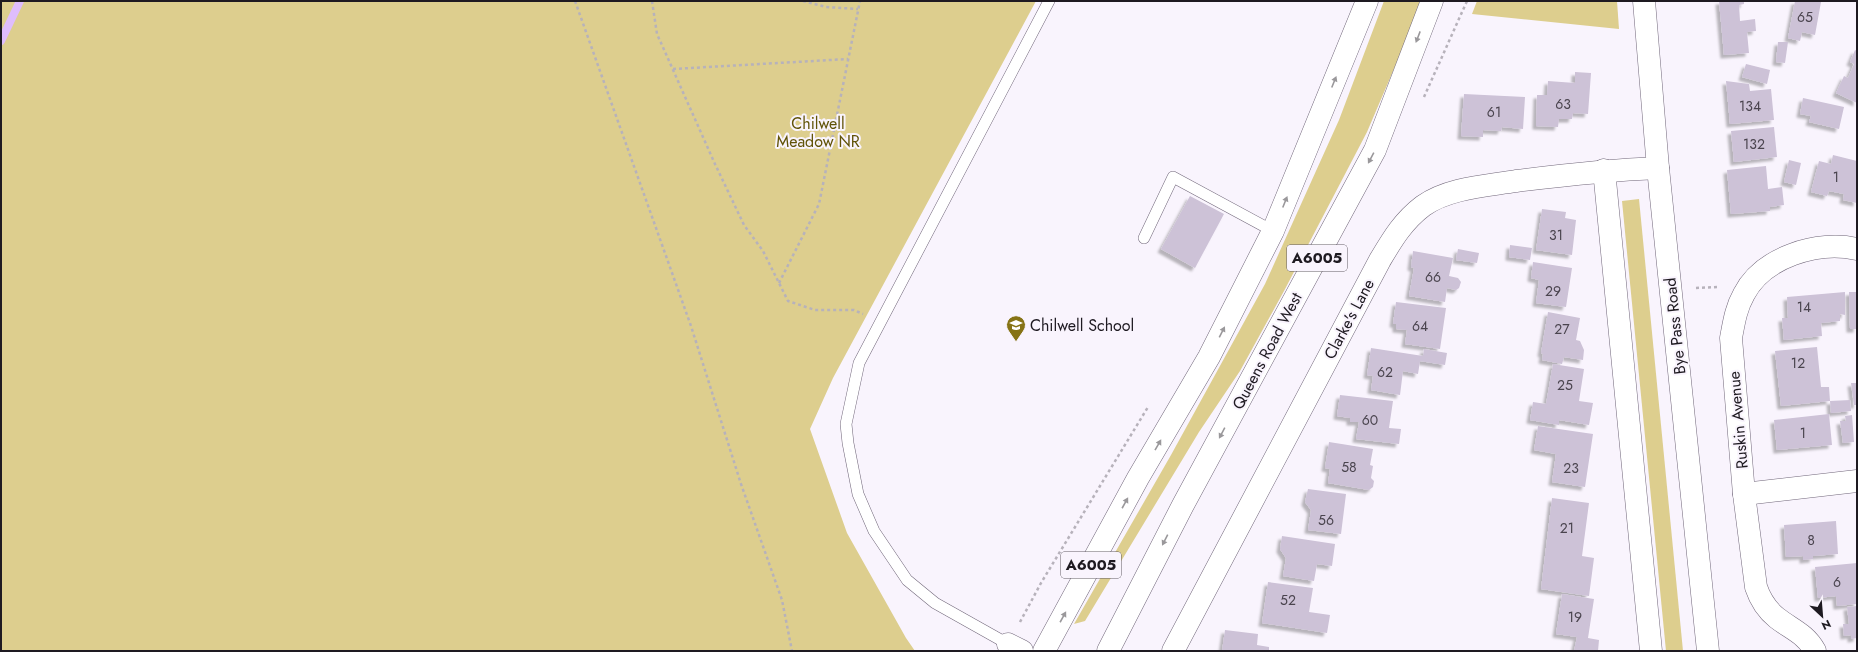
<svg xmlns="http://www.w3.org/2000/svg" width="1858" height="652" viewBox="0 0 1858 652" font-family="Jost,sans-serif">
<defs>
<filter id="shadow"><feDropShadow dx="-3.5" dy="3.5" stdDeviation="1" flood-color="#0004"/></filter>
</defs>
<rect width="100%" height="100%" fill="#f9f4fd"/>
<g fill="#ddce8e">
<path d="M1,1H1036L833,378L810,429L847,533L906,638L915,651H1Z"/>
<path d="M1384,1H1423L1367,132L1284,291L1240,371L1199,432L1085,621L1074,624L1171,455L1265,284L1339,120Z"/>
<path d="M1477,1H1617L1619,29L1472,14Z"/>
<path d="M1639,199L1683,651H1666L1622,201Z"/>
</g>
<g fill="none" stroke-linecap="round" stroke-linejoin="round">
<path stroke="#dfbdfc" stroke-width="8" d="M1,41L20,1"/>
</g>
<g fill="#cdc2d7" filter="url(#shadow)">
<path d="M1719,1H1744V4L1739,5L1740,21L1755,19L1756,31L1747,32L1749,53L1724,55Z"/>
<path d="M1795,1L1821,2L1815,35L1802,32L1800,41L1788,38Z"/>
<path d="M1778,42H1788L1785,63L1776,62Z"/>
<path d="M1855,50L1857,51V103L1836,93L1844,76L1848,78L1854,64L1850,62Z"/>
<path d="M1746,64L1770,70L1767,84L1742,77Z"/>
<path d="M1575,72L1591,73L1588,114L1573,113L1572,119H1559L1558,127L1536,126L1537,95H1547L1548,81L1575,83Z"/>
<path d="M1726,81L1749,84L1750,91L1771,89L1774,120L1730,124Z"/>
<path d="M1464,94L1525,97L1523,129L1502,127L1501,131L1483,130V137L1461,136Z"/>
<path d="M1803,98L1844,107L1839,129L1809,122L1811,116L1800,114Z"/>
<path d="M1774,127L1777,157L1734,162L1731,131Z"/>
<path d="M1833,155L1857,161V203L1843,200L1844,194L1829,191L1827,196L1811,192L1819,161L1831,164Z"/>
<path d="M1789,160L1801,163L1796,185L1784,182Z"/>
<path d="M1766,166L1768,189L1782,187L1784,205L1770,207V211L1731,214L1727,170Z"/>
<path d="M1190,196L1224,214L1195,268L1161,249Z"/>
<path d="M1542,209L1566,212L1565,218L1576,220L1572,255L1536,250Z"/>
<path d="M1510,245L1532,248L1530,260L1509,257Z"/>
<path d="M1458,249L1479,253L1477,263L1456,260Z"/>
<path d="M1413,251L1453,258L1449,276L1458,278L1461,282L1459,288L1456,290L1447,288L1445,302L1409,296L1414,268L1411,267Z"/>
<path d="M1533,262L1572,268L1566,307L1536,303L1539,280L1531,278Z"/>
<path d="M1845,292V315L1840,314V321L1821,323L1822,336L1784,340L1782,318H1788L1787,297Z"/>
<path d="M1849,292H1857V329H1850Z"/>
<path d="M1396,302L1446,308L1440,349L1405,344L1407,330L1396,329V324H1393Z"/>
<path d="M1548,312L1580,318L1576,340L1580,341L1584,350L1583,360L1564,357L1562,364L1542,360L1543,354L1541,353Z"/>
<path d="M1817,347L1821,387H1829L1830,401L1781,406L1775,351Z"/>
<path d="M1371,348L1423,356L1424,349L1447,353L1445,365L1420,361L1418,374L1403,371L1400,395L1371,390L1373,376L1367,375Z"/>
<path d="M1553,364L1584,369L1579,401L1593,403L1589,425L1559,420V425L1530,420L1533,402L1546,404Z"/>
<path d="M1851,383H1857V405H1854Z"/>
<path d="M1340,395L1393,401L1389,428L1401,429L1399,444L1356,439L1359,422H1350V418L1337,416Z"/>
<path d="M1850,400L1851,411L1831,413L1830,401Z"/>
<path d="M1829,414L1832,445L1777,450L1774,420Z"/>
<path d="M1852,415L1854,442L1843,443L1840,421H1846L1845,416Z"/>
<path d="M1538,426L1593,434L1585,487L1552,482L1556,454L1534,450Z"/>
<path d="M1329,442L1373,449L1370,465L1373,466L1371,478L1374,481L1373,487L1369,490L1328,483L1330,469L1325,468Z"/>
<path d="M1308,489L1346,494L1341,534L1308,530L1311,510L1305,502Z"/>
<path d="M1552,498L1589,503L1582,556L1594,558L1589,596L1541,589Z"/>
<path d="M1836,521L1838,554L1813,556V559L1803,560V556L1786,557L1784,525Z"/>
<path d="M1282,536L1335,544L1332,566L1317,564L1314,581L1283,576L1286,558L1280,549Z"/>
<path d="M1857,563V604L1837,606L1836,596L1818,598L1815,567Z"/>
<path d="M1268,582L1313,588L1309,612L1330,615L1327,633L1262,623Z"/>
<path d="M1562,594L1594,599L1588,638L1599,640L1598,651H1574L1577,637L1556,634Z"/>
<path d="M1857,606V638L1851,639V635L1844,636L1843,624H1849L1847,607Z"/>
<path d="M1225,630L1258,634L1257,645L1269,647V651H1222Z"/>
</g>
<g fill="none" stroke-linecap="round" stroke-linejoin="round">
<g stroke="#71677a" stroke-width="12">
<g id="lane">
<path d="M1144,238L1173,177L1273,231"/>
<path d="M1008,644L935,603L907,580L874,531L858,494L848,443L846,424L859,363L1049,1"/>
</g>
</g>
<g stroke="#71677a" stroke-width="23">
<g id="street">
<path d="M1604,170L1651,651"/>
<path d="M1744,494L1857,481"/>
<path d="M1008,644L1022,651"/>
<path d="M1173,651L1380,260C1392,240 1403,221 1423,206C1448,188 1486,186 1516,181C1564,175 1610,170 1658,168"/>
<path d="M1815,651C1806,634 1791,629 1777,618C1767,610 1760,599 1756,587L1744,494L1731,338C1734,322 1736,308 1744,294C1763,257 1818,240 1857,249"/>
</g>
</g>
<g stroke="#71677a" stroke-width="23">
<path id="secondary" d="M1644,1L1658,168L1708,651"/>
</g>
<g stroke="#71677a" stroke-width="23">
<g id="primary">
<path d="M1044,651L1138,478L1209,357L1273,231L1367,1"/>
<path d="M1108,651L1183,505L1375,150L1432,1"/>
</g>
</g>
<g stroke="#b7b2bb" stroke-width="2.5" stroke-dasharray="3 3" stroke-linecap="butt">
<path d="M575,1L691,326L741,484L782,600L792,651"/>
<path d="M652,1L657,34L715,164L744,225L763,251L788,301L815,310H854L863,314"/>
<path d="M803,1L826,7L858,9"/>
<path d="M673,69L848,59"/>
<path d="M1424,97L1467,1"/>
<path d="M779,283L819,204L860,1"/>
<path d="M1696,288L1719,287"/>
<path d="M1020,622L1041,583L1148,407"/>
</g>
<use href="#lane" stroke="#fff" stroke-width="11"/>
<use href="#street" stroke="#fff" stroke-width="22"/>
<use href="#secondary" stroke="#fff" stroke-width="22"/>
<use href="#primary" stroke="#fff" stroke-width="22"/>
</g>
<defs><path id="oneway-solid" d="M-6-.8H1V-3.2L6.5 0L1 3.2V.8H-6Z"/></defs>
<g fill="#9a989b">
<use href="#oneway-solid" transform="translate(1418 37) rotate(111)"/>
<use href="#oneway-solid" transform="translate(1334 82) rotate(-68)"/>
<use href="#oneway-solid" transform="translate(1371 158) rotate(118)"/>
<use href="#oneway-solid" transform="translate(1285 202) rotate(-68)"/>
<use href="#oneway-solid" transform="translate(1222 332) rotate(-63)"/>
<use href="#oneway-solid" transform="translate(1222 433) rotate(118)"/>
<use href="#oneway-solid" transform="translate(1158 445) rotate(-60)"/>
<use href="#oneway-solid" transform="translate(1125 503) rotate(-61)"/>
<use href="#oneway-solid" transform="translate(1165 540) rotate(117)"/>
<use href="#oneway-solid" transform="translate(1063 617) rotate(-61)"/>
</g>
<defs>
<g id="school-pin" transform="scale(1)"><path d="M0 17L-7.5 6A9.5 9.5 0 1 1 7.5 6Z" fill="#867315" stroke="#f9f4fd"/><path d="M0-5L7-2L0 1L-7-2ZM-4 1L0 2.5L4 1V4Q0 6-4 4Z" fill="#fff"/></g>
</defs>
<g fill-rule="evenodd">
<use href="#school-pin" x="1016" y="325"/>
</g>
<g text-anchor="middle" dominant-baseline="central" stroke-width="4" stroke-linejoin="round" paint-order="stroke">
<g font-size="14" fill="#4a444e">
<text x="1805" y="17">65</text>
<text x="1563" y="104">63</text>
<text x="1750" y="106">134</text>
<text x="1494" y="112">61</text>
<text x="1754" y="144">132</text>
<text x="1836" y="177">1</text>
<text x="1556" y="235">31</text>
<text x="1433" y="277">66</text>
<text x="1553" y="291">29</text>
<text x="1804" y="307">14</text>
<text x="1420" y="326">64</text>
<text x="1562" y="329">27</text>
<text x="1798" y="363">12</text>
<text x="1385" y="372">62</text>
<text x="1565" y="385">25</text>
<text x="1370" y="420">60</text>
<text x="1803" y="433">1</text>
<text x="1349" y="467">58</text>
<text x="1571" y="468">23</text>
<text x="1326" y="520">56</text>
<text x="1567" y="528">21</text>
<text x="1811" y="540">8</text>
<text x="1837" y="582">6</text>
<text x="1288" y="600">52</text>
<text x="1575" y="617">19</text>
</g>
<g fill="#f9f4fd" stroke="#605b63" stroke-width="1">
<rect x="1287" y="245" width="60" height="26" rx="3"/>
<rect x="1061" y="552" width="60" height="26" rx="3"/>
</g>
<g font-size="15" font-weight="bold" fill="#1e1a21">
<text x="1317" y="258">A6005</text>
<text x="1091" y="565">A6005</text>
</g>
<g font-size="16" fill="#615308" stroke="#f9f4fd">
<text x="818" y="123">Chilwell<tspan x="818" dy="18">Meadow NR</tspan></text>
</g>
<g font-size="16" fill="#1e1a21" stroke="#f9f4fd">
<text transform="translate(1349 319) rotate(-62)">Clarke's Lane</text>
<text transform="translate(1675 326) rotate(-96)">Bye Pass Road</text>
<text transform="translate(1267 351) rotate(-62)">Queens Road West</text>
<text transform="translate(1738 420) rotate(-95)">Ruskin Avenue</text>
</g>
<g font-size="16" fill="#1e1a21" stroke="#f9f4fd" text-anchor="start">
<text x="1030" y="325">Chilwell School</text>
</g>
</g>
<rect width="1858" height="652" fill="none" stroke="#1e1a21" stroke-width="4"/>
<g transform="translate(1822 616) rotate(154)" stroke="#f9f4fd" stroke-width="3" paint-order="stroke">
<path d="M0-3L7 15L0 10L-7 15Z" fill="#1e1a21"/>
<text y="-6" font-size="11" font-weight="bold" text-anchor="middle" fill="#1e1a21">N</text>
</g>
</svg>
